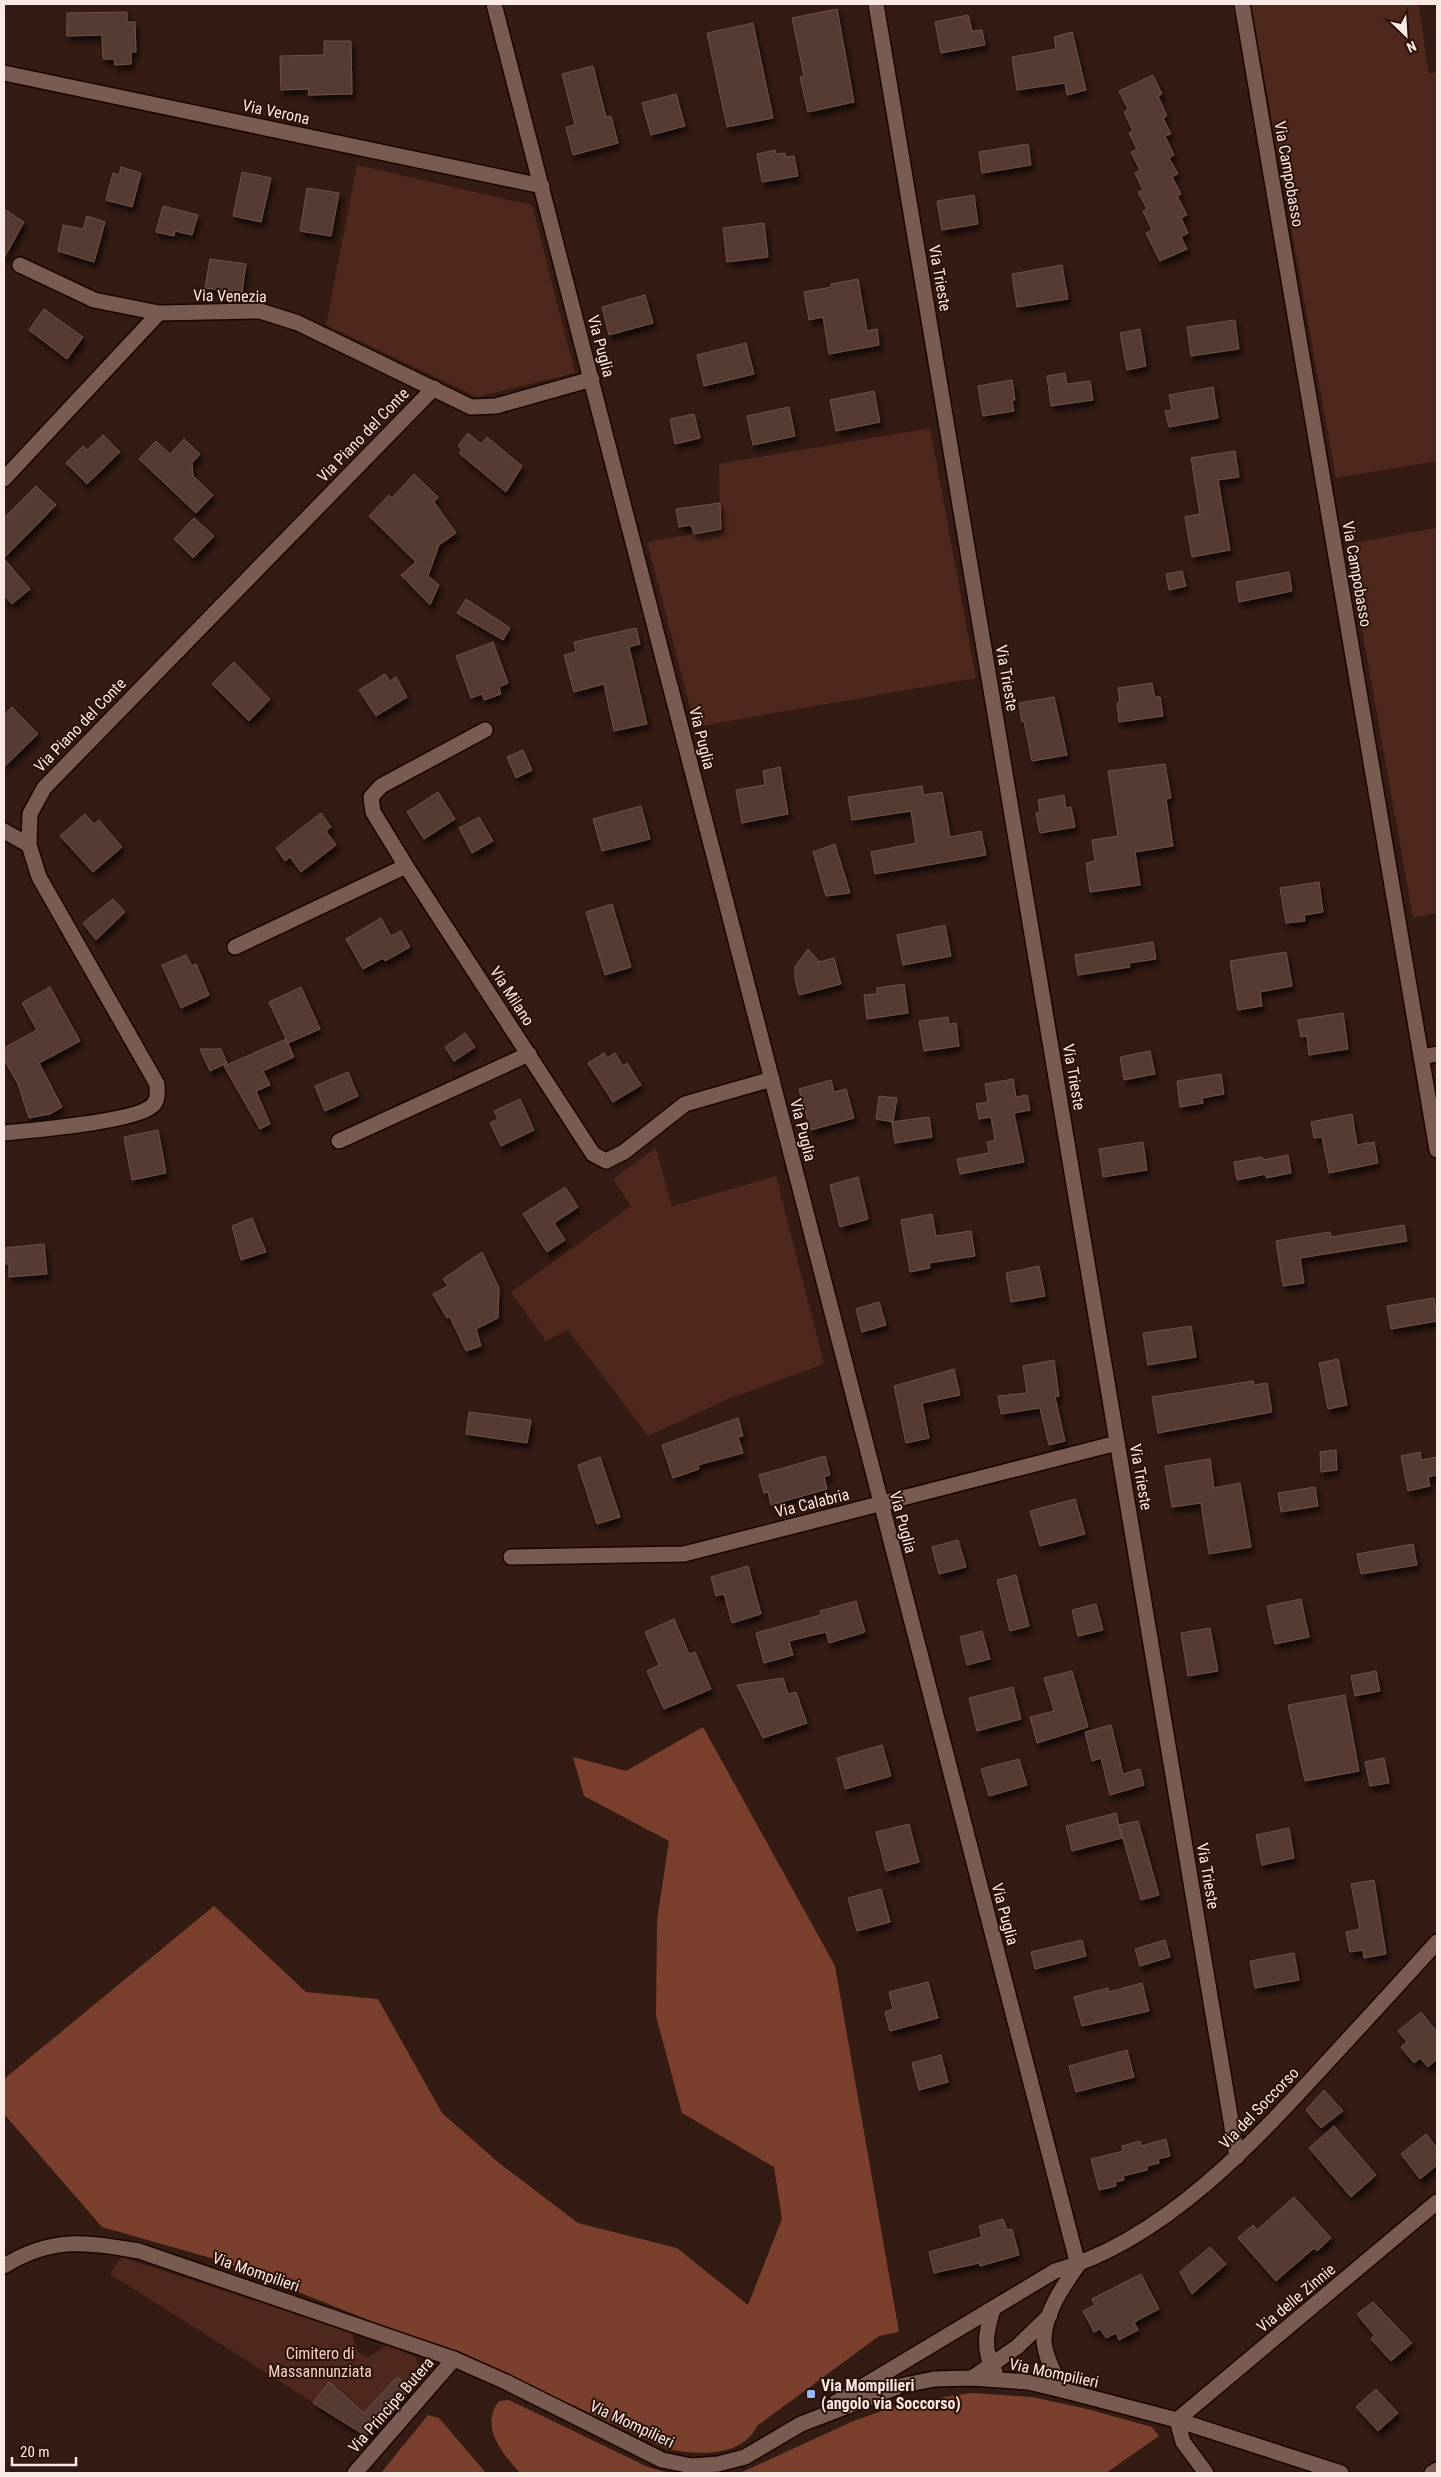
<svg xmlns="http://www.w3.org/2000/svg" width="1441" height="2477" viewBox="0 0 1441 2477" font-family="'Roboto Condensed',sans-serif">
<defs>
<filter id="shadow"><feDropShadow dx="3" dy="5.5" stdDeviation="2.5" flood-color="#0009"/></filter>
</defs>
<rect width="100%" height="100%" fill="#341b13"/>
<g fill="#4e281c">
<path d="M1251,4H1418L1429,73L1437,72V461L1336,478Z"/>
<path d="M357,165L532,205L575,373L477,397L326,325Z"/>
<path d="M930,428L976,678L695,727L647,542L720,529L719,464Z"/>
<path d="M1437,528V913L1413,918L1347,544Z"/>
<path d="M656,1148L672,1206L776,1176L824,1364L728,1399L648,1436L568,1330L546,1341L511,1292L631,1206L613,1179Z"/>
<path d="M121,2257L351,2332L358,2352L368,2357L388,2345L415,2357L422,2370L419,2380L366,2436L110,2274Z"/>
</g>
<g fill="#7b402d">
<path d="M703,1727L835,1966L899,2332L879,2336L757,2426C742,2458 696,2455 667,2449L521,2381L218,2260L102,2227L4,2114V2079L214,1906L306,1992L378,1999L442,2113L499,2163L578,2223L677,2248L748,2305L782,2219L774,2167L682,2113L656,2016L657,1920L669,1841L584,1796L573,1757L626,1771Z"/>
<path d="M971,2393L1032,2397L1087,2409L1152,2427L1159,2436L1106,2473H740L851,2422L901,2404Z"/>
<path d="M509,2400L648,2467L669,2473H520C503,2454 479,2427 499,2401Z"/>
<path d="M428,2415L439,2418L486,2473H381Z"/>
</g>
<g fill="#563a31" stroke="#705249" filter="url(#shadow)">
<path d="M837,9L854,102L808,112L800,77L804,76L792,18Z"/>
<path d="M127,12V22H135L136,52H131V64L115,65L114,59H103L102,35L67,36V13Z"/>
<path d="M968,15L972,31L982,30L985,45L941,53L935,22Z"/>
<path d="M753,23L773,118L727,127L707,33Z"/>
<path d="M1072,32L1086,90L1067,95L1065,83L1017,90L1012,57L1056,49L1054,37Z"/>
<path d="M324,41H351L352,94L308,95L309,89L281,90L280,56L324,55Z"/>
<path d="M593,66L606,117L611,116L618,143L573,155L566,127L575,125L562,74Z"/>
<path d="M1153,75L1162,94L1158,96L1167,116L1163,118L1171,134L1165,136L1174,155L1169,158L1178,174L1172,177L1181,194L1177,196L1187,215L1181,218L1188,233L1181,237L1187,249L1160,261L1146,233L1152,230L1143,211L1147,209L1138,192L1143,190L1135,173L1140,170L1131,152L1137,149L1129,133L1133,131L1124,112L1128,109L1119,91Z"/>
<path d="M676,94L685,126L651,135L642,103Z"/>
<path d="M1028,144L1031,165L982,173L979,152Z"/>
<path d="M775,150L776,154L785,153L786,157L794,156L798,176L762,182L757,154Z"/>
<path d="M121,167L141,173L132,207L106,200L113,173L119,175Z"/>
<path d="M242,172L271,178L261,222L233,216Z"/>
<path d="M307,188L339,193L331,236L300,231Z"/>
<path d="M974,195L978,224L942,230L937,201Z"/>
<path d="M163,206L198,215L192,235L175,231L174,236L156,232Z"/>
<path d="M4,209L24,222L4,258Z"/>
<path d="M87,216L105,222L94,262L58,251L63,225L83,229Z"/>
<path d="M764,223L768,257L727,262L723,228Z"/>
<path d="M210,259L246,264L242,293L205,288Z"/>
<path d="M1062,265L1068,299L1017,307L1012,274Z"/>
<path d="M858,279L867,331L877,329L879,345L829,354L823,317L809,320L804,292L832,287L831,284Z"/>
<path d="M645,295L653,323L609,335L602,307Z"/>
<path d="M44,309L83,337L67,359L29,330Z"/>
<path d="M1235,320L1239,349L1191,356L1187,327Z"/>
<path d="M1140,329L1146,366L1127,370L1120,333Z"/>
<path d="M746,343L754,374L704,386L697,355Z"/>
<path d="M1065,373L1067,384L1090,381L1093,400L1051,406L1047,376Z"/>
<path d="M1012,380L1015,400H1012L1014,411L983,416L978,386Z"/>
<path d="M1213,387L1218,418L1169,427L1165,411L1172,410L1169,395Z"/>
<path d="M874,391L880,422L836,431L830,400Z"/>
<path d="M789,407L795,436L753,445L747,416Z"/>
<path d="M694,414L700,438L675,444L670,419Z"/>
<path d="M468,433L481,444L487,437L522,466L506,492L459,453L462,450L458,446Z"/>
<path d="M103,435L120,452L87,484L66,463L83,446L87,450Z"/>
<path d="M184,439L200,454L192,463L193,476L213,495L196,513L139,459L156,441L170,454Z"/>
<path d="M1235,451L1239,477L1218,480L1230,550L1192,557L1185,517L1200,514L1191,458Z"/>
<path d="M414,474L438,497L434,502L456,533L439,545L428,576L439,585L430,605L401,575L416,562L369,516L389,495L392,498Z"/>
<path d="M36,486L56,505L4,558V518Z"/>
<path d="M720,503L721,529L694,534L691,525L679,527L676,509Z"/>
<path d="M194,518L214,536L193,558L174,539Z"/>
<path d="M4,559L30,589L12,604L4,595Z"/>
<path d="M1182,571L1186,586L1169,590L1166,574Z"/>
<path d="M1289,572L1292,591L1239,602L1236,582Z"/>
<path d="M466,599L510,628L503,640L457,613Z"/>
<path d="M636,628L640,644L629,647L647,724L614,731L604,684L574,692L564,655L576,652L574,642Z"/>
<path d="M493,642L508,683L499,687L501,694L484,700L482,694L471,698L456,656Z"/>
<path d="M234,662L270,699L249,721L212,684Z"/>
<path d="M385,674L390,681L396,677L407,697L376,716L359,690Z"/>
<path d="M1152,683L1155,697H1160L1163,716L1119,722L1117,703L1120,702L1118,688Z"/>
<path d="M1054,697L1067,755L1032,761L1024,721L1022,722L1019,703Z"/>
<path d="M12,707L38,734L4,767V715Z"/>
<path d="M523,750L532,770L516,778L507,757Z"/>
<path d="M1165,764L1171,798L1166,799L1173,846L1135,852L1140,885L1090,892L1086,863L1095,861L1092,840L1118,836L1108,771Z"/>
<path d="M780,767L788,814L742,823L736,790L765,785L763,771Z"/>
<path d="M922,786L924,795L942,792L950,837L981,831L986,855L875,874L871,852L916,843L911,811L852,820L848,797Z"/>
<path d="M438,792L455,819L424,839L407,812Z"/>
<path d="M1064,795L1066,808L1071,807L1075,827L1040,833L1036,813L1040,812L1038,800Z"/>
<path d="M641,806L650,839L602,851L593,819Z"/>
<path d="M321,813L331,827L326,831L336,845L301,872L290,857L285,861L276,848Z"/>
<path d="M85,814L94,824L99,820L122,847L93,872L60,836Z"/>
<path d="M479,817L493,841L472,853L459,828Z"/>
<path d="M835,844L850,893L826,896L813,852Z"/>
<path d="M1319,882L1323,912L1304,915L1305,921L1286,923L1280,888Z"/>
<path d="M113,899L125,912L96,940L83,923Z"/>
<path d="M612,904L631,967L605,975L586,912Z"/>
<path d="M381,918L391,936L401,931L410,947L385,961L383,958L363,969L346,939Z"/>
<path d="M945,925L951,956L903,965L897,935Z"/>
<path d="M1153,942L1156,959L1129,963L1130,967L1078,975L1075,955Z"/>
<path d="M808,949L820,962L834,958L841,984L799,995L795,979V967Z"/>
<path d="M1286,952L1292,986L1260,992L1262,1006L1238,1010L1230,961Z"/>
<path d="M186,955L192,966L196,964L209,995L181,1008L162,965Z"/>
<path d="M904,984L908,1013L867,1019L864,995L877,994V988Z"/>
<path d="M50,987L80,1041L39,1063L62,1107L50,1114L29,1118L18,1084L4,1059V1048L37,1030L22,1003Z"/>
<path d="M301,987L320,1029L288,1043L269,1002Z"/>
<path d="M1343,1013L1348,1049L1309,1055L1307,1036L1301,1037L1298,1020Z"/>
<path d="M948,1017L949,1024L956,1023L959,1046L924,1051L919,1021Z"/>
<path d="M465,1033L475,1047L454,1061L445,1047Z"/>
<path d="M286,1039L294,1057L263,1071L270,1085L256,1091L270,1124L260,1129L224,1066Z"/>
<path d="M200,1049H221L227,1063L210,1071Z"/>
<path d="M1150,1051L1155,1074L1124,1080L1120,1057Z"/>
<path d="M604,1053L607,1058L615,1053L623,1066L627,1063L641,1085L613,1102L588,1063Z"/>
<path d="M348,1072L358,1096L325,1111L315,1086Z"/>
<path d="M1221,1074L1224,1094L1202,1098L1203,1103L1180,1107L1177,1081Z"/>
<path d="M1013,1079L1016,1097L1027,1095L1030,1110L1014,1113L1024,1162L960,1174L957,1159L989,1153L987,1142L995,1140L991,1117L979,1119L976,1104L988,1102L985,1084Z"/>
<path d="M831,1080L834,1092L846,1089L854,1118L811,1130L799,1089Z"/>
<path d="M879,1096L897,1098L893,1122L876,1119Z"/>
<path d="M520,1099L534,1130L501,1146L490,1123L498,1119L494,1111Z"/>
<path d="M1352,1114L1357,1145L1374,1142L1378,1163L1329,1173L1322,1137L1314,1138L1311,1122Z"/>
<path d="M929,1117L932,1137L895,1143L892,1122Z"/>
<path d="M158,1130L166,1173L132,1180L124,1137Z"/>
<path d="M1143,1142L1147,1170L1103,1177L1099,1149Z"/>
<path d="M1288,1155L1291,1173L1266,1178V1174L1237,1180L1234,1162L1262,1157L1263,1160Z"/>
<path d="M858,1177L868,1219L840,1227L830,1185Z"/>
<path d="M565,1187L578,1207L554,1223L565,1240L547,1252L523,1214Z"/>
<path d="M932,1214L936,1236L971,1231L975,1256L929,1263L930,1268L910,1272L901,1220Z"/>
<path d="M252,1218L266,1252L241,1260L232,1226Z"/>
<path d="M1404,1225L1407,1241L1300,1258L1304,1283L1283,1286L1276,1241L1330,1232L1331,1237Z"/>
<path d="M44,1244L47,1274L9,1277V1264H4V1248Z"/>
<path d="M482,1252L499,1288L498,1318L476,1329L481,1346L466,1351L450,1317L447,1318L433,1294L448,1286L443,1279Z"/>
<path d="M1039,1266L1045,1296L1011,1302L1006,1273Z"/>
<path d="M1434,1298L1437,1321L1391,1329L1387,1306Z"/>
<path d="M879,1302L886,1325L862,1332L856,1309Z"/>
<path d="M1191,1326L1196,1357L1148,1365L1143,1333Z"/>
<path d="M1338,1359L1347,1405L1328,1409L1319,1363Z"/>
<path d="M1054,1360L1059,1396L1055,1397L1065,1441L1049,1445L1040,1408L1001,1414L998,1396L1027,1393L1023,1366Z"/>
<path d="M954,1369L960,1395L922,1403L929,1438L906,1443L894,1386Z"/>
<path d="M1253,1381L1254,1385L1267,1383L1272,1412L1158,1433L1152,1397Z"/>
<path d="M469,1412L531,1420L527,1443L466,1434Z"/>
<path d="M738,1418L743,1436L738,1437L743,1453L698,1465L699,1469L673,1478L662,1445Z"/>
<path d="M1336,1450L1337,1470L1321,1472L1320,1452Z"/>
<path d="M1420,1452L1421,1460L1437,1457V1475L1428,1477L1430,1486L1408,1491L1401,1456Z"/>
<path d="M825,1456L830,1475L824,1477L827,1489L771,1505L768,1492L764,1493L759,1475Z"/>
<path d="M600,1457L620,1517L597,1524L578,1465Z"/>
<path d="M1210,1459L1214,1488L1240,1483L1251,1547L1209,1554L1201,1503L1172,1507L1165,1466Z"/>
<path d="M1315,1487L1318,1506L1281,1512L1278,1493Z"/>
<path d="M1075,1499L1085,1534L1040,1546L1030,1511Z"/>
<path d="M958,1540L966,1567L939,1574L932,1547Z"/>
<path d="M1413,1544L1417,1565L1361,1574L1357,1554Z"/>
<path d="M748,1566L761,1614L732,1623L724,1594L716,1596L711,1577Z"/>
<path d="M1016,1575L1029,1626L1010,1631L997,1580Z"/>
<path d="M1301,1599L1309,1637L1275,1644L1267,1606Z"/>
<path d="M856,1601L865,1632L829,1643L826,1632L789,1641L793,1655L764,1663L756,1633L821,1615L820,1611Z"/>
<path d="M1096,1604L1103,1630L1078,1636L1072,1610Z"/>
<path d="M674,1619L689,1654L695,1652L711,1689L664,1709L647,1671L659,1665L645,1632Z"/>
<path d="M1210,1628L1218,1671L1188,1676L1181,1633Z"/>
<path d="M982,1631L990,1659L967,1665L960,1637Z"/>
<path d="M1072,1671L1088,1727L1037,1743L1030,1717L1054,1711L1044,1678Z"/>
<path d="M1376,1671L1380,1691L1355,1696L1351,1676Z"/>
<path d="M783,1678L788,1694L796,1692L807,1723L763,1738L737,1685Z"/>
<path d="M1013,1687L1021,1719L977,1731L969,1698Z"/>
<path d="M1345,1695L1359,1771L1305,1781L1288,1705Z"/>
<path d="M1111,1725L1123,1774L1140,1769L1144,1785L1110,1795L1101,1758L1092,1761L1085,1732Z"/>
<path d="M882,1745L891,1776L845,1789L837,1758Z"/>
<path d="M1384,1758L1389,1783L1370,1786L1365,1762Z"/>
<path d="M1019,1759L1027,1785L989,1796L981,1769Z"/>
<path d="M1116,1813L1122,1838L1072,1851L1066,1826Z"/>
<path d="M1138,1821L1159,1895L1141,1900L1119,1825Z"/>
<path d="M909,1824L919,1862L886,1871L876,1832Z"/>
<path d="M1289,1828L1294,1858L1262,1865L1256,1835Z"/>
<path d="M1374,1880L1386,1954L1364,1958L1363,1950L1350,1952L1346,1932L1360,1929L1351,1884Z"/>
<path d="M881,1889L890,1922L857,1931L848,1898Z"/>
<path d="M1082,1940L1086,1956L1035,1969L1031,1952Z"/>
<path d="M1165,1940L1170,1957L1140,1966L1135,1949Z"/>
<path d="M1294,1953L1299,1980L1255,1988L1250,1961Z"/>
<path d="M928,1982L938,2018L890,2031L885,2012L893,2009L889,1992Z"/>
<path d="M1142,1983L1149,2011L1082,2026L1074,1997L1108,1988L1109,1992Z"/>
<path d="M1421,2012L1437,2032V2059L1428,2067L1420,2058L1414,2063L1401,2047L1407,2042L1398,2031Z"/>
<path d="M1127,2050L1134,2077L1076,2092L1069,2066Z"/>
<path d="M941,2055L948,2082L919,2090L912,2063Z"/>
<path d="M1324,2090L1343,2111L1321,2128L1306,2110Z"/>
<path d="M1334,2126L1376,2175L1351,2197L1309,2148Z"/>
<path d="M1426,2134L1437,2148V2165L1420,2179L1401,2154Z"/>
<path d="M1166,2139L1170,2156L1158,2159L1159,2163L1147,2166V2170L1123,2176L1124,2180L1115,2182L1116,2186L1099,2190L1091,2159L1123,2151L1122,2146L1140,2141L1141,2146Z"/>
<path d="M1294,2197L1331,2238L1317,2251L1314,2248L1276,2281L1238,2238L1253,2225L1257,2230Z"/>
<path d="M1003,2219L1007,2230L1012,2229L1019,2255L980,2266L979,2263L934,2273L929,2252L982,2237L979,2226Z"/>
<path d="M1210,2247L1226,2264L1192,2294L1180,2272Z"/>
<path d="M1141,2274L1159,2309L1134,2322L1138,2330L1119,2340L1116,2333L1106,2338L1100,2329L1094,2332L1083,2311L1095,2305L1092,2299Z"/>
<path d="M1373,2302L1412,2343L1391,2361L1371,2339L1374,2335L1357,2314Z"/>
<path d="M397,2377L411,2389L366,2436L313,2403L329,2382L364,2413Z"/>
<path d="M1376,2389L1398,2413L1378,2431L1356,2407Z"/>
</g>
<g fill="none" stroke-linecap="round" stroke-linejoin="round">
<g stroke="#1b0501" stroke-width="18">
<g id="minor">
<path d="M494,4L1078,2265"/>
<path d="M876,4L1237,2157"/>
<path d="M1242,4L1437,1150"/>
<path d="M4,73L542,186"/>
<path d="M20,265L94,300L159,313"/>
<path d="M4,479L159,313L260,311L298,323L471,407L496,406L592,379"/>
<path d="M485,730L381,786L371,797L373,812L406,866L593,1154L606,1161L624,1152L685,1104L772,1079"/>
<path d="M4,831L29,845"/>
<path d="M235,947L406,866"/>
<path d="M1422,1057L1437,1054"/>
<path d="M4,1133C32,1130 134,1122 152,1106C159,1100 157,1092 157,1084L39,877L29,845L30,814L44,788L434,388"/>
<path d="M339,1141L529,1054"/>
<path d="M511,1557L684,1554L1117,1443"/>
<path d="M4,2266C52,2236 87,2242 139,2251L454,2359L506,2382L662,2460L692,2466L718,2464L745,2457L801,2424L900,2386L934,2379L972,2378L1028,2382L1062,2390L1177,2420L1341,2473"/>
<path d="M993,2309C986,2332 982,2350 995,2372"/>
<path d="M972,2378L1017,2347L1050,2315"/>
<path d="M1062,2390C1056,2375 1044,2356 1044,2339C1045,2311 1063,2287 1078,2265"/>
<path d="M835,2403L1055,2271C1164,2241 1256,2140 1330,2059C1366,2020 1402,1981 1437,1942"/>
<path d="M355,2473L454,2359"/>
<path d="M1206,2473L1183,2442L1177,2420L1437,2202"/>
<path d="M1432,2473L1437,2470"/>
</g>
</g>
<use href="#minor" stroke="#795b51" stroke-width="15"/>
</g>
<rect fill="#93b7fd" stroke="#2a120a" stroke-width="2" x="806" y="2389" width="10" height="10" rx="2.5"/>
<g text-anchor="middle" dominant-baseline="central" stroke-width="4" stroke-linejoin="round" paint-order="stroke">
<g font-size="16" fill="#fbe9e3" stroke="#2a120a">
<text transform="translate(276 112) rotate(12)">Via Verona</text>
<text transform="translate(1289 174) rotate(80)">Via Campobasso</text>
<text transform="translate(940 278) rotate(80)">Via Trieste</text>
<text transform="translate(230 296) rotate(1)">Via Venezia</text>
<text transform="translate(601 346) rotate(75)">Via Puglia</text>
<text transform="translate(363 435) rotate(-46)">Via Piano del Conte</text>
<text transform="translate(1357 574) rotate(80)">Via Campobasso</text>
<text transform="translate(1007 678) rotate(80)">Via Trieste</text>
<text transform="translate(80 725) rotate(-46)">Via Piano del Conte</text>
<text transform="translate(702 738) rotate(76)">Via Puglia</text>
<text transform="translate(512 996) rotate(57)">Via Milano</text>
<text transform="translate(1074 1077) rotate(80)">Via Trieste</text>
<text transform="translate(803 1130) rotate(76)">Via Puglia</text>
<text transform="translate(1141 1477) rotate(80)">Via Trieste</text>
<text transform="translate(812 1503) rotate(-14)">Via Calabria</text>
<text transform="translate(903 1522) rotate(75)">Via Puglia</text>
<text transform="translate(1208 1876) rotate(80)">Via Trieste</text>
<text transform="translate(1005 1914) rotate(75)">Via Puglia</text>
<text transform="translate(1259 2108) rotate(-46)">Via del Soccorso</text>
<text transform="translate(256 2272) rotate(19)">Via Mompilieri</text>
<text transform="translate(1296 2298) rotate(-40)">Via delle Zinnie</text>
<text transform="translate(1054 2373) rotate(12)">Via Mompilieri</text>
<text transform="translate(391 2405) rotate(-49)">Via Principe Butera</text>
<text transform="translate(632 2424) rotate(25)">Via Mompilieri</text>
</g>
<g font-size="16" fill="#f7d0c3" stroke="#2a120a">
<text x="320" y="2353">Cimitero di<tspan x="320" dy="18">Massannunziata</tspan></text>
</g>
<g font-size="16" font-weight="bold" fill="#fbe9e3" stroke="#2a120a" text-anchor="start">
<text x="821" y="2385">Via Mompilieri<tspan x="821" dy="18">(angolo via Soccorso)</tspan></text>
</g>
</g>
<rect width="1441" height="2477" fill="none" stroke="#fbe9e3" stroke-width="10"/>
<g transform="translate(1406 35) rotate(155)" stroke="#2a120a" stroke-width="4" paint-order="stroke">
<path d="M0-4L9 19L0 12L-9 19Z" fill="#fbe9e3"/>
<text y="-8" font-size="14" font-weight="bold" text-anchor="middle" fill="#fbe9e3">N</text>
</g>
<path d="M12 2457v8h64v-8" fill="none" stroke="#fbe9e3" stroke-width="2.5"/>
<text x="20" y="2457" font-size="15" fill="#fbe9e3" stroke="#2a120a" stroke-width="4" paint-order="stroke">20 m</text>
</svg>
